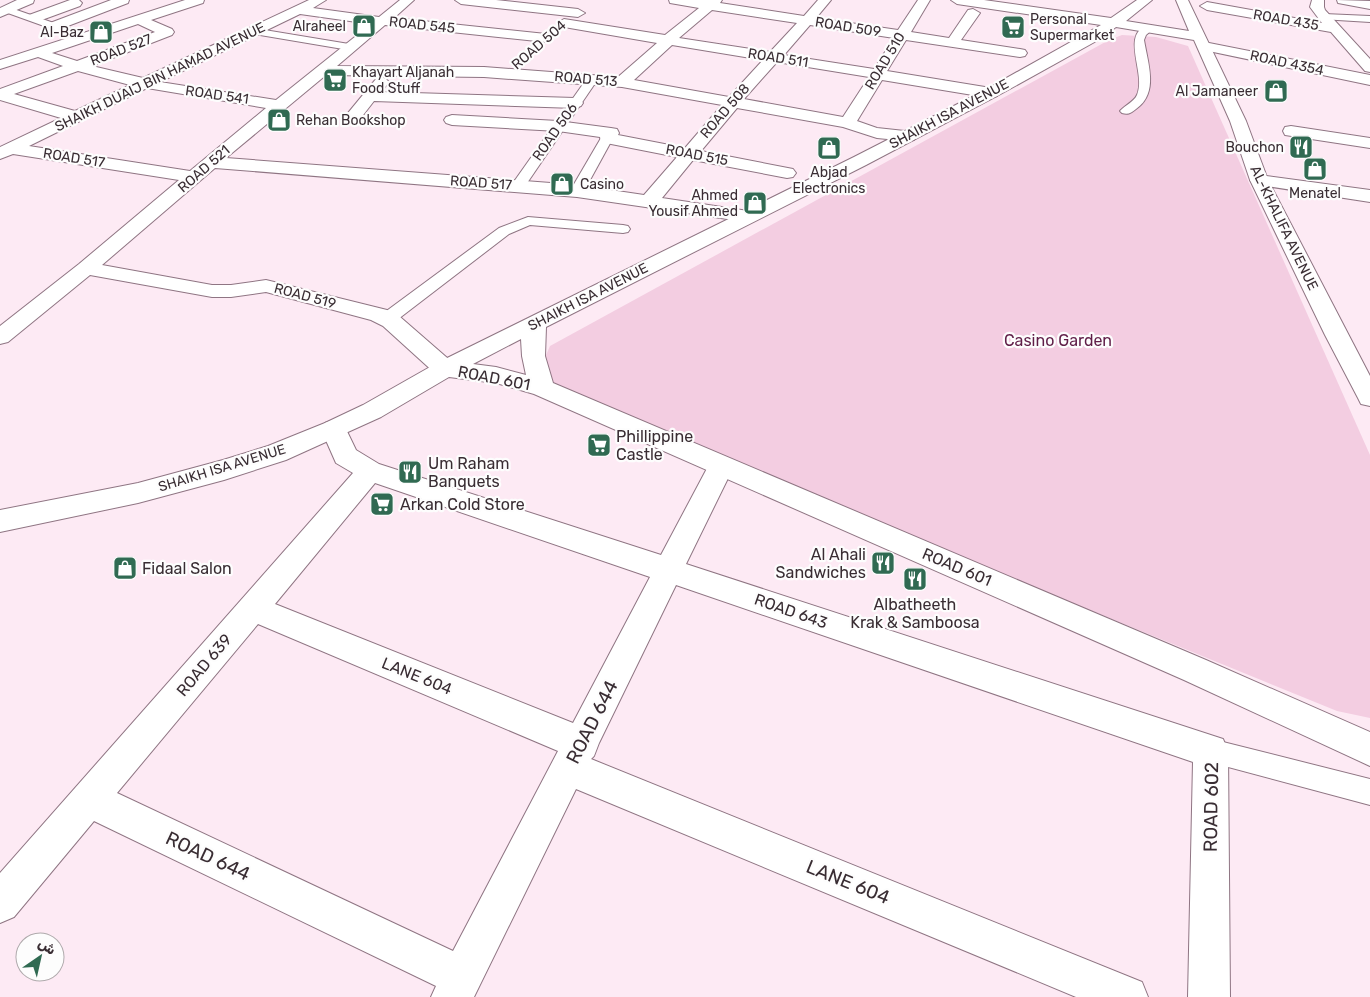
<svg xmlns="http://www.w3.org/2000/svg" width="1370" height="997" viewBox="0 0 1370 997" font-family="Rubik,Vazirmatn,sans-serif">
<rect width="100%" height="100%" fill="#fdeaf4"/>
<path fill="#f3cde1" d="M1122,35L1156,37L1188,46L1370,455V718L1337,711L563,395L540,369L550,346L1109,40Z"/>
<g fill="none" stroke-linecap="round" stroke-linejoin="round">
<g stroke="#8f7583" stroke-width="2">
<g id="service">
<path d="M8,7L91,36L92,38L91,40H83L5,12L3,10Z"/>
<path d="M1324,14L1370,16V22L1321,19L1319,17Z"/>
<path d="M1149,25L1154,28L1146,35L1144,40C1148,64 1159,93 1136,109C1131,113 1128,115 1122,113L1120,111C1125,105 1134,102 1137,95C1147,74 1119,33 1149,25Z"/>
<path d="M252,28L349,44L354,47L349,50L248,33V29Z"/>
<path d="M592,76L598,79L523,189H513L511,186L513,183L588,77Z"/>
<path d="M607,134L613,138L584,191L577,195L572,194L570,191L601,138Z"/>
<path d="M528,217L623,225L628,226L630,229L628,232L623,233L530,225L509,234L393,323H381L379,319L381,315L499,228Z"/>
<path d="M1211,739L1370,779V805L1202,760L1198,751L1202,742Z"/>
</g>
</g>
<g stroke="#8f7583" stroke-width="2">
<g id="minor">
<path d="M17,0H34L33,3L0,17V8Z"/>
<path d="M70,0H79L82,3L80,6L39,21L34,22L27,18L29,15Z"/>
<path d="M111,0H129L128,3L60,29L55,30L48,26L50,23Z"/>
<path d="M185,0H204L203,3L151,20L172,29L174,32L172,35L92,66L143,78L309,0H326L313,8L379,17L400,0H414L394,18L546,34L553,38L546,42L385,25L337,66L484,67L618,77L657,43L564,27L557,23L564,19L665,35L699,8L670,3L669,0H722L720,3L804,16L818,0H831L816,18L898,30L918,0H930L911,32L949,38L968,10L973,9L980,13L961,40L1020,49L1025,50L1027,53L1025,56L1020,57L906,40L887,71L991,88L997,90L999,93L997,96L991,98L882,80L857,121L877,128L914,132L916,136L914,140L908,141L877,138L843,127L737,108L701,151L793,169L796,173L793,177L787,178L693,160L662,198L755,212L758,216L755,220L748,222L577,197L215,168L102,265L212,285H231L266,280L387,310L399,316L453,363L457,369L453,375L445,377L437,375L383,326L371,320L266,292L231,297H212L90,275L8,342L0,344V326L79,264L179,180L13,154L0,159V147L61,118L0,100V89L63,66L38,57L0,69V60ZM712,10L797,23L770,52L679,38ZM300,14L371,24L276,100L160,82ZM138,24L155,32L77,61L52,53ZM810,25L894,38L874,69L784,55ZM672,45L763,60L729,97L634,80ZM777,62L869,77L843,117L744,99ZM78,71L130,85L75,111L14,94ZM326,75L484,77L622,87L722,105L685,148L618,135L619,133L617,129L611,128L558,121L452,115L446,117L444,120L446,123L452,125L558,131L600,137L601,142L677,157L644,195L577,185L226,158ZM147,88L266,108L190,171L29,146Z"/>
<path d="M455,0H496L578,9L585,13L578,17L461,4Z"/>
<path d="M1312,0H1324V7L1325,10L1370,59V72L1365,71L1331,32L1207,10L1200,6L1207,2L1322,23L1310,7Z"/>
<path d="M1204,42L1370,75V85L1199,49L1197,46L1199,43Z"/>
<path d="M381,77L386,79L389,82L381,92L575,98L581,100L583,103L581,106L575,108L374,101L360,119H348L346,116L348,113L376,79Z"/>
<path d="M1291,126L1370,138V148L1285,135L1283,131L1285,127Z"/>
<path d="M1259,175L1370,190V202L1253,184L1250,180L1253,176Z"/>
<path d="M334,420L343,423L356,450L379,464L661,555L712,459L721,456L730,459L734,466L686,564L1223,739L1228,751L1230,997H1188L1193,762L676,585L599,743L594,756L591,759L1142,982L1148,997H1076L576,789L474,997H431L436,986L94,821L14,917L0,923V873L353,473L336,463L321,429L325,423ZM375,483L650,577L573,723L275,604ZM258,624L558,751L453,951L117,793Z"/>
</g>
</g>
<g stroke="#8f7583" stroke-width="2">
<g id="tertiary">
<path d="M951,0H984L1111,18L1137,0H1152L1126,21L1189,31L1176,0H1188L1246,121L1268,180L1370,376V406L1361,404L1358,398L1325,335L1250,180L1230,121L1194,40L1116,27L1100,39L997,96L866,165L546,327L545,356L553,383L1206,660L1370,732V766L1184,680L534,394L496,383L449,377L381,417L286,460L224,480L138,503L0,532V510L138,483L223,460L268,446L325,423L363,405L437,363L854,157L985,90L1101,25L957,4ZM521,339L522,356L526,375L496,367L473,364Z"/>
<path d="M1337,0L1370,1V9L1338,3Z"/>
</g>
</g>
<use href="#service" fill="#fff" fill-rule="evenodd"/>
<use href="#minor" fill="#fff" fill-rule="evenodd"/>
<use href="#tertiary" fill="#fff" fill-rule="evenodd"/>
</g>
<defs>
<g id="shop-square" transform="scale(1.25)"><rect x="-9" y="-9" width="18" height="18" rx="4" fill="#306a52" stroke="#fdfdfd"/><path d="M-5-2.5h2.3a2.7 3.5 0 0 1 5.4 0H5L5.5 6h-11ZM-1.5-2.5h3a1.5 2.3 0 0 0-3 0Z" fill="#fff"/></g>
<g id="supermarket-square" transform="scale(1.25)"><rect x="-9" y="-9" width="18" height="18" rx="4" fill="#306a52" stroke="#fdfdfd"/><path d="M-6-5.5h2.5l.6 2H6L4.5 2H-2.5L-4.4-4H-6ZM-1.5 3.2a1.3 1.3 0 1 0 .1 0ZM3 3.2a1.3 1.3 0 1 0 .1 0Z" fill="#fff"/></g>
<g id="restaurant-square" transform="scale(1.25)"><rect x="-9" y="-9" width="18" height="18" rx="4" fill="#306a52" stroke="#fdfdfd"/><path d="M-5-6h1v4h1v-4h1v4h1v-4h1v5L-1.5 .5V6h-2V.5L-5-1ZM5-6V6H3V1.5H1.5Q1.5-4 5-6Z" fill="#fff"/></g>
</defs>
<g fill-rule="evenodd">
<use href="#shop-square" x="364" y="26"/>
<use href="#supermarket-square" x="1013" y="27"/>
<use href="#shop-square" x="101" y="32"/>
<use href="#supermarket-square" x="335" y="80"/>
<use href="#shop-square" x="1276" y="91"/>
<use href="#shop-square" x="279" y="120"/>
<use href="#restaurant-square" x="1301" y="147"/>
<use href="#shop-square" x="829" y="148"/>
<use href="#shop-square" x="1315" y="169"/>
<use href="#shop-square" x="562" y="184"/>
<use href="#shop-square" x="755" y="203"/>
<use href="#supermarket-square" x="599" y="445"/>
<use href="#restaurant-square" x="410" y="472"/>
<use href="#supermarket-square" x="382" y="504"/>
<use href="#restaurant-square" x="883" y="563"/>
<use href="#shop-square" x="125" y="568"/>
<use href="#restaurant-square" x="915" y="579"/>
</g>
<g text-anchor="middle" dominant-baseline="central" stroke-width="4.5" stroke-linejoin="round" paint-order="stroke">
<g font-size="14" fill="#392d33" stroke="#fdfdfd" text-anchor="end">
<text x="1030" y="19" text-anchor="start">Personal<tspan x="1030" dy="16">Supermarket</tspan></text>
<text x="346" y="26">Alraheel</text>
<text x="84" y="32">Al-Baz</text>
<text x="352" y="72" text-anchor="start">Khayart Aljanah<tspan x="352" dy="16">Food Stuff</tspan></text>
<text x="1258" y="91">Al Jamaneer</text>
<text x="296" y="120" text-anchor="start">Rehan Bookshop</text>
<text x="1284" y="147">Bouchon</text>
<text x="829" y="172" text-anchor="middle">Abjad<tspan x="829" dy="16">Electronics</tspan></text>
<text x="580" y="184" text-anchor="start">Casino</text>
<text x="1315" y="193" text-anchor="middle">Menatel</text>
<text x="738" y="195">Ahmed<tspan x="738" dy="16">Yousif Ahmed</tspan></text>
</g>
<g font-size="14" fill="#392d33" stroke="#fdfdfd">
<text transform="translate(1286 20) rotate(10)">ROAD 435</text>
<text transform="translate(422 25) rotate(6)">ROAD 545</text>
<text transform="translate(848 27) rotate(9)">ROAD 509</text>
<text transform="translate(539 45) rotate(-41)">ROAD 504</text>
<text transform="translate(121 50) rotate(-21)">ROAD 527</text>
<text transform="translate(778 58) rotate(9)">ROAD 511</text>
<text transform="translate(885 61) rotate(-59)">ROAD 510</text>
<text transform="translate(1287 63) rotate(12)">ROAD 4354</text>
<text transform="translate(160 77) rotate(-26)">SHAIKH DUAIJ BIN HAMAD AVENUE</text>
<text transform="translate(586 79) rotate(5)">ROAD 513</text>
<text transform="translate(217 95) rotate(8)">ROAD 541</text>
<text transform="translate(725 111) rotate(-49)">ROAD 508</text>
<text transform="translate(949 114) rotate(-28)">SHAIKH ISA AVENUE</text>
<text transform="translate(555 132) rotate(-55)">ROAD 506</text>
<text transform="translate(697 155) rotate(11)">ROAD 515</text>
<text transform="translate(74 158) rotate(9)">ROAD 517</text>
<text transform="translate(204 169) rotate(-41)">ROAD 521</text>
<text transform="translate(481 183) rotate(4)">ROAD 517</text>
<text transform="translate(1284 228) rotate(64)">AL-KHALIFA AVENUE</text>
<text transform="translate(305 296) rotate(15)">ROAD 519</text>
<text transform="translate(588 297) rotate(-27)">SHAIKH ISA AVENUE</text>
<text transform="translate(222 468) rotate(-17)">SHAIKH ISA AVENUE</text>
</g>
<g font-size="16" fill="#601e48" stroke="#fdfdfd">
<text x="1058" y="340">Casino Garden</text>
</g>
<g font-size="16" fill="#392d33" stroke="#fdfdfd">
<text transform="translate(494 378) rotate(11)">ROAD 601</text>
<text transform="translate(957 567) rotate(23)">ROAD 601</text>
<text transform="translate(791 611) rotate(19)">ROAD 643</text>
<text transform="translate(204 665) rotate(-50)">ROAD 639</text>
<text transform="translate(417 676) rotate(22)">LANE 604</text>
</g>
<g font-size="16" fill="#392d33" stroke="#fdfdfd" text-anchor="start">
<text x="616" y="436">Phillippine<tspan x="616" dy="18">Castle</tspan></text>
<text x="428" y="463">Um Raham<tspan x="428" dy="18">Banquets</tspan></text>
<text x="400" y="504">Arkan Cold Store</text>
<text x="866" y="554" text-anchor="end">Al Ahali<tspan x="866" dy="18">Sandwiches</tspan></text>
<text x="142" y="568">Fidaal Salon</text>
<text x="915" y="604" text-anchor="middle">Albatheeth<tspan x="915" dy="18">Krak &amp; Samboosa</tspan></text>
</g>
<g font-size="19" fill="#392d33" stroke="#fdfdfd">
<text transform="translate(592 722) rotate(-63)">ROAD 644</text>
<text transform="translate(1211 807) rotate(-89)">ROAD 602</text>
<text transform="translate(208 856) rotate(25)">ROAD 644</text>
<text transform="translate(848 882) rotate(22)">LANE 604</text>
</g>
</g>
<g transform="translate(40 957) rotate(34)"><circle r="24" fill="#fdfdfd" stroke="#afaaac"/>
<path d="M0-4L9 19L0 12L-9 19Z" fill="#306a52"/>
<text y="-8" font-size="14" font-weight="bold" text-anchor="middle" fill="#392d33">ش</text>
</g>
</svg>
